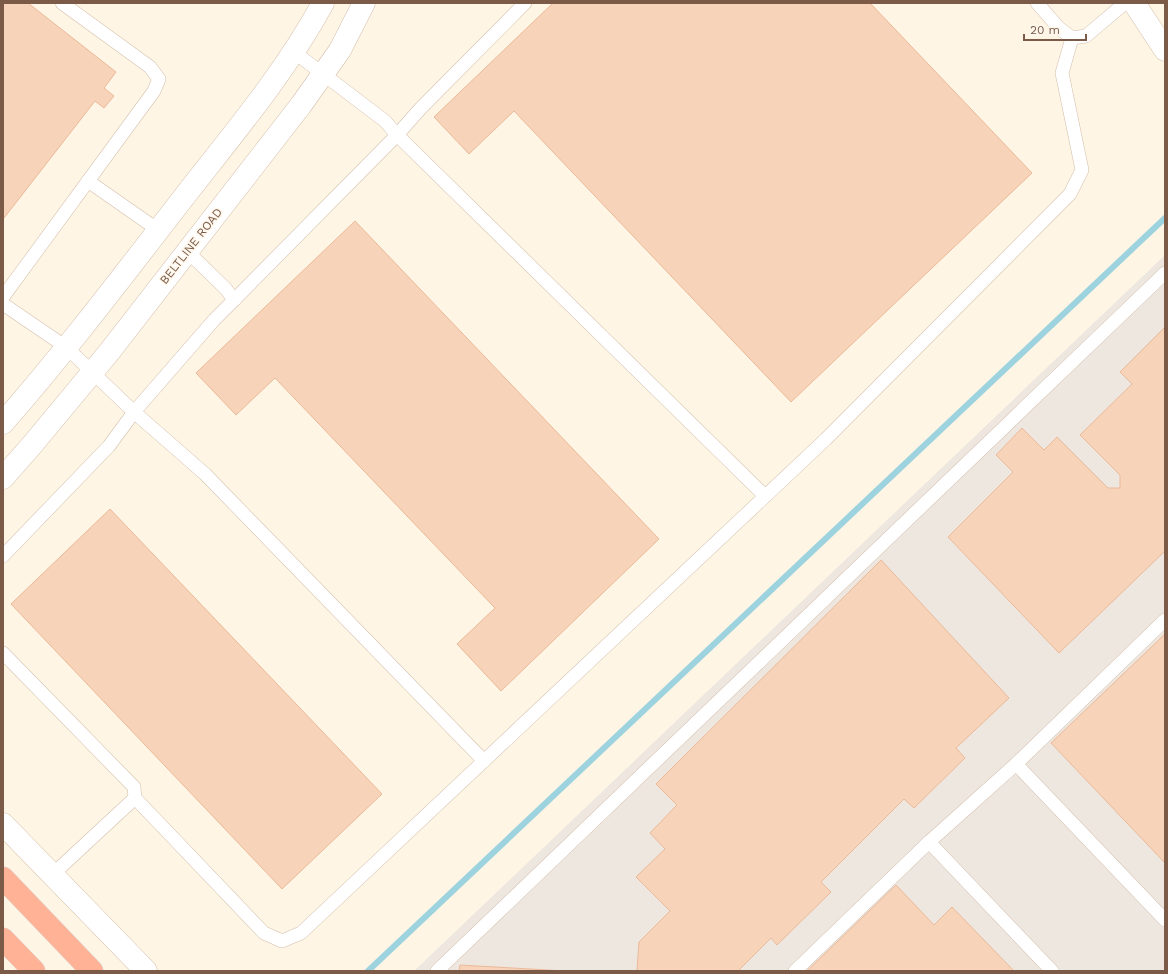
<svg xmlns="http://www.w3.org/2000/svg" width="1168" height="974" viewBox="0 0 1168 974" font-family="'Work Sans',sans-serif">
<rect width="100%" height="100%" fill="#fef5e5"/>
<path fill="#eee7e0" d="M1165,255V971H414Z"/>
<g fill="none" stroke-linecap="round" stroke-linejoin="round">
<path stroke="#9cd3de" stroke-width="6" d="M368,971L1165,218"/>
</g>
<g fill="#f7d3ba" stroke="#ebb998">
<path d="M3,3H28L116,72L104,88L114,96L104,108L95,101L4,218L3,217Z"/>
<path d="M553,3H870L1032,173L791,402L514,111L469,154L434,117Z"/>
<path d="M355,221L659,539L501,691L457,644L495,608L275,378L236,415L196,373Z"/>
<path d="M1165,327V551L1059,653L948,537L1013,472L996,455L1022,428L1044,450L1057,437L1108,488H1120V475L1080,435L1132,384L1120,372Z"/>
<path d="M110,509L382,794L282,889L11,604Z"/>
<path d="M881,560L1009,698L956,748L965,758L914,808L904,799L821,882L831,892L777,945L771,938L738,971H637L639,942L670,911L636,877L665,849L650,833L677,805L656,784Z"/>
<path d="M1165,634V863L1051,743Z"/>
<path d="M896,885L934,925L952,907L1014,971H807Z"/>
<path d="M460,965L565,971H459Z"/>
</g>
<g fill="none" stroke-linecap="round" stroke-linejoin="round">
<g stroke="#d4beac" stroke-width="14">
<g id="service">
<path d="M525,3L420,109L397,135L765,496"/>
<path d="M1037,3L1059,28L1072,38L1086,36L1125,3"/>
<path d="M88,181L158,230"/>
<path d="M187,251L226,289L234,300L214,320L134,412L205,474L484,761"/>
<path d="M3,297L154,91L159,79L150,67L62,3"/>
<path d="M234,300L397,135L385,121L294,52"/>
<path d="M3,304L66,347L134,412L109,446L3,556"/>
<path d="M3,653L134,787L135,798L52,875"/>
<path d="M1016,764L1165,620"/>
<path d="M135,798L264,933L282,941L301,933L826,439L1070,194L1082,170L1062,73L1072,38"/>
<path d="M437,971L1165,273"/>
<path d="M795,971L929,842"/>
<path d="M1052,971L929,842L1016,764L1165,920"/>
</g>
</g>
<g stroke="#d4beac" stroke-width="23">
<g id="minor">
<path d="M3,423C67,350 125,273 184,197C233,134 285,73 323,3"/>
<path d="M3,478L32,445L110,351L301,105L340,50L364,3"/>
</g>
</g>
<g stroke="#d4beac" stroke-width="23">
<path id="tertiary" d="M1134,3L1165,50"/>
</g>
<g stroke="#d8bea9" stroke-width="23">
<path id="secondary" d="M3,824L146,971"/>
</g>
<g stroke="#ddd4cf" stroke-width="23">
<g id="motorway">
<path d="M3,878L92,971"/>
<path d="M3,939L34,971"/>
</g>
</g>
<use href="#service" stroke="#fff" stroke-width="13"/>
<use href="#minor" stroke="#fff" stroke-width="22"/>
<use href="#tertiary" stroke="#fff" stroke-width="22"/>
<use href="#secondary" stroke="#fff" stroke-width="22"/>
<use href="#motorway" stroke="#ffb296" stroke-width="22"/>
</g>
<g text-anchor="middle" dominant-baseline="central" stroke-width="3.5" stroke-linejoin="round" paint-order="stroke">
<g font-size="12" fill="#7b5a47" stroke="#fff8ee">
<text transform="translate(191 246) rotate(-52)">BELTLINE ROAD</text>
</g>
</g>
<rect width="1168" height="974" fill="none" stroke="#7b5a47" stroke-width="8"/>
<path d="M1024 34v6h62v-6" fill="none" stroke="#7b5a47" stroke-width="2"/>
<text x="1030" y="34" font-size="12" fill="#7b5a47" stroke="#fff8ee" stroke-width="3" paint-order="stroke">20 m</text>
</svg>
